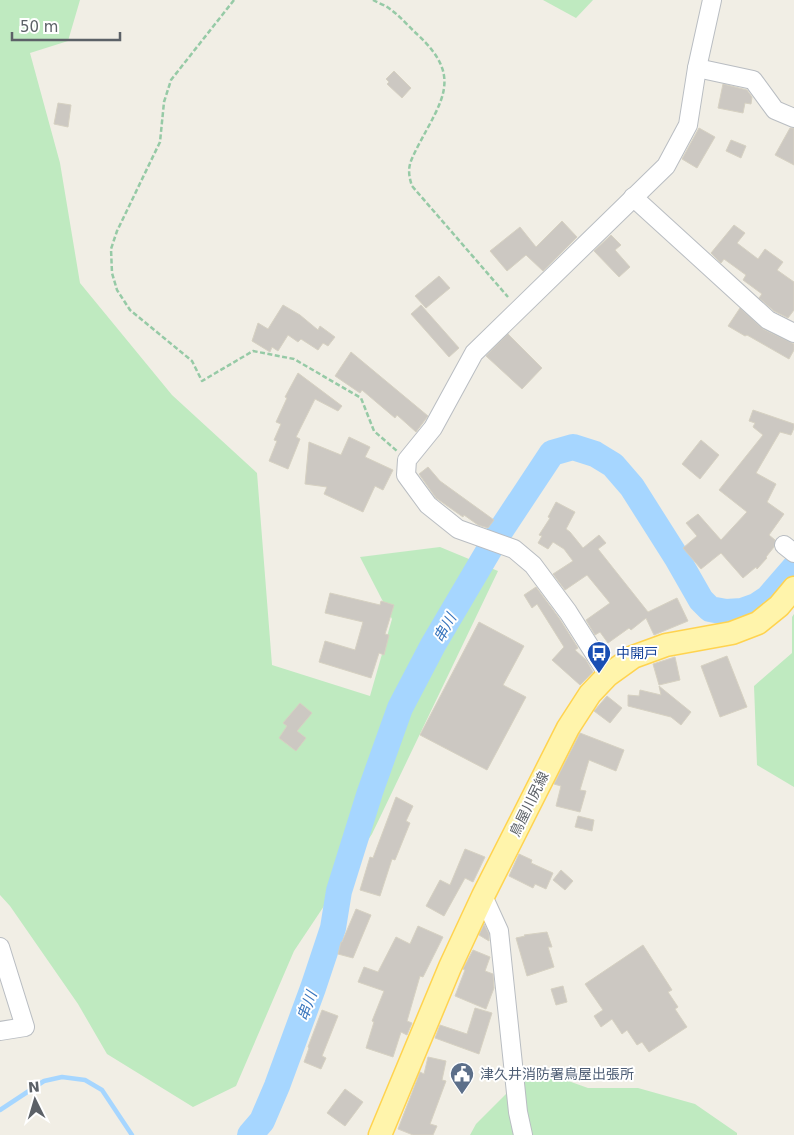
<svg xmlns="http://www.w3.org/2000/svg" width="794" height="1135" viewBox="0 0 794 1135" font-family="'DejaVu Sans','Noto Sans JP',sans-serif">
<rect width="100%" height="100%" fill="#f1eee5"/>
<g fill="#bfeac0">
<path d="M0,0H80L68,41L30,53L60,163L80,283L172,395L257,473L272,665L370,696L392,619L360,557L440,547L498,571L372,834L294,951L236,1086L193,1107L107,1054L78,1004L10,906L0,895Z"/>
<path d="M543,0H593L576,18Z"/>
<path d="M794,614V787L757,765L754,686L792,653V617Z"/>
<path d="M546,1073L588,1088H638L695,1104L737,1133V1135H470L476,1124L521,1079Z"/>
</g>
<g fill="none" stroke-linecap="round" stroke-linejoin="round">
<path stroke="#a6d6ff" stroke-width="4.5" d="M0,1110L44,1081L62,1077L85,1080L102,1090L132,1135"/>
<path stroke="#a6d6ff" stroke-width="26" d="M250,1135L262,1121L277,1086L313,988L333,928L339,891L370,792L400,708L433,645L499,533L552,453L573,447L595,454L613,465L632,487L677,558L701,600L710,609L726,612L742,611L756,606L768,598L794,568"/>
</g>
<g fill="#ccc8c2" stroke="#d6d1c2">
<path d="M394,71L411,88L402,98L387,84L389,82L386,79Z"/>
<path d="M723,84L747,90L752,97L751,104L745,103L743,113L718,108Z"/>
<path d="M58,103L71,105L68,127L54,124Z"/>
<path d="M699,128L715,137L697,168L682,159Z"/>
<path d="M790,128H794V165L775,155Z"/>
<path d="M731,140L746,146L741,158L726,151Z"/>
<path d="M562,221L577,237L543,271L526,255L507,271L490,251L520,227L536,247Z"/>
<path d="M734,225L745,233L737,243L758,259L765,249L783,262L777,270L794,282V310L788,318L774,311L759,298L762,294L743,280L746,275L724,259L721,263L711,253Z"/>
<path d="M611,235L621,245L615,250L630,267L619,277L594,251Z"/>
<path d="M439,276L450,288L426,308L415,296Z"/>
<path d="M283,305L300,315L318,330L320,326L335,337L328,346L323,343L318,350L301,339L298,342L288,335L278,351L272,347L270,352L252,341L258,323L268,329Z"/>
<path d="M421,305L459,348L449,357L411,314Z"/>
<path d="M740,308L763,329L794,344V350L789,359L747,335L745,336L728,326Z"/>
<path d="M508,334L542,368L522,389L486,356Z"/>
<path d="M351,352L428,416L416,432L397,415L395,418L362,390L360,393L335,376Z"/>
<path d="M298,373L342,406L338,411L315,399L296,437L300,439L288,469L269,461L277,441L274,440L281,424L276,422L287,398L285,397Z"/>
<path d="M753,410L794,424V428L791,435L780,432L756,473L776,484L767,502L784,514L769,535L775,540L774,547L766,557L767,558L757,569L756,567L743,578L721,553L701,569L683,548L697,536L686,523L698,514L721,540L747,512L719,490L763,435L753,427L755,423L749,421Z"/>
<path d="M349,437L370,447L365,457L393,470L383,490L375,486L363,512L324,494L327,487L305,484L309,442L341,455Z"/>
<path d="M701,440L719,455L700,479L682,464Z"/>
<path d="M428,467L440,481L494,520L488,528L478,525L464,515L463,517L436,498L419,474Z"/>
<path d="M556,502L575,512L566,529L570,532L583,548L599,535L606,543L598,549L648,612L677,598L688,621L654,635L646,618L631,630L629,628L608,643L600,632L595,635L586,620L610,603L587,575L565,590L553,574L573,561L564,549L553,542L548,549L538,543L542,536L539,535L550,518L548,517Z"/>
<path d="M536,587L559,618L578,648L575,650L586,660L593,672L580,685L552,660L564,647L537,604L532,608L524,595Z"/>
<path d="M330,593L380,605L381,601L394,605L385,634L389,635L384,655L379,653L371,678L319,662L325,641L355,650L363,622L325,613Z"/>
<path d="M479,622L524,646L503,685L526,697L487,770L420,735Z"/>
<path d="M727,656L747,707L720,717L701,666Z"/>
<path d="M675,657L680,680L659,685L653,664Z"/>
<path d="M659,686L691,712L681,725L671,717L628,706V695L639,696L640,690L661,695Z"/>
<path d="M607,696L622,708L610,723L594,711Z"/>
<path d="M300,703L312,713L297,731L306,738L296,751L279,738L287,726L283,723Z"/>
<path d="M580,733L624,750L616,771L589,760L580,790L586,791L580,812L556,806L561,786L554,784Z"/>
<path d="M396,797L413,806L406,821L410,823L395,860L392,859L380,896L360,890L370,857L373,858Z"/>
<path d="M578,816L594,820L592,831L575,827Z"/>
<path d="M465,849L485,857L473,882L465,878L444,916L426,906L440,880L450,885Z"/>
<path d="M519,854L532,860L531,863L553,873L546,889L535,884L533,888L509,876Z"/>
<path d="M561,870L573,881L565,890L553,880Z"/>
<path d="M356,909L371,915L353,958L338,954L341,942H342Z"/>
<path d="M484,924L489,934V941L479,935Z"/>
<path d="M418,926L443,937L423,977L420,976L407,1021L412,1023L407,1035L401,1032L393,1057L366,1048L374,1022L372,1021L384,991L358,982L364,967L378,972L396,937L410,944Z"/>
<path d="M547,932L552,947H548L554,967L527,976L516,938L525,936L524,935Z"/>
<path d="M643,945L672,990L668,992L678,1007L675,1009L687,1027L649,1052L642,1042L637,1045L627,1030L622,1034L612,1019L601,1027L594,1016L603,1010L585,984Z"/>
<path d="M473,950L490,957L485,971L493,974L494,988L486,1009L455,996L465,970L463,969Z"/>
<path d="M563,986L567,1002L556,1005L551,989Z"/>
<path d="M475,1008L492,1013L479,1054L435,1038L440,1025L467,1034Z"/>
<path d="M322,1010L338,1016L322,1056L326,1058L321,1069L304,1062L309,1048L308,1047Z"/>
<path d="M428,1057L446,1061L442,1080L446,1081L430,1124L437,1126L433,1135H413L398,1129L420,1072L424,1074Z"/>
<path d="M345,1089L363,1102L345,1126L327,1113Z"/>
</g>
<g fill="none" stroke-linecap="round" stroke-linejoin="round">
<g stroke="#b9bdc2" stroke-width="20">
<g id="minor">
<path d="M697,68L753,80L775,110L794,118"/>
<path d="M633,197L768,320L794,333"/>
<path d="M784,545L794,553"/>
<path d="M608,675L568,612L533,565L514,549L458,529L428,505L406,475L407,460L433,428L474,353L666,166L688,125L697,68L712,0"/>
<path d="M483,896L499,931L518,1112L523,1135"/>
<path d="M0,947L25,1027L0,1031"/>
</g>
</g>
<g stroke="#ffd34f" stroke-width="25">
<path id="major" d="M380,1135L450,967L483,896L568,728L590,694L608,675L633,657L666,645L732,633L758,623L779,606L794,588"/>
</g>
<g stroke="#96caa6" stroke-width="2.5" stroke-dasharray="5 2.5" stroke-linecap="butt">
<path d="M234,0L171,80L164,102L160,142L117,231L111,249L112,273L117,290L130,310L192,361L202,381L253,351L294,359L361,398L374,431L397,451"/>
<path d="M373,0C378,3 385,5 390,9C400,16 409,27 418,35C463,77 442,100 418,146C410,162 406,168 412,186L508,297"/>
</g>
<use href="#minor" stroke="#fff" stroke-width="18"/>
<use href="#major" stroke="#fff4ab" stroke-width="22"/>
</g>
<defs>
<g id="bus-pin" transform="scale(1.25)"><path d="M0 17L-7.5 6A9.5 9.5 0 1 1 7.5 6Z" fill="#1a4fb4" stroke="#fff"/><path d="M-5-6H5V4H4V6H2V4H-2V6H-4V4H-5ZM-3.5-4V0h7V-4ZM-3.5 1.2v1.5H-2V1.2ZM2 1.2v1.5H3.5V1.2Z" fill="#fff"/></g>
<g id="civic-pin" transform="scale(1.25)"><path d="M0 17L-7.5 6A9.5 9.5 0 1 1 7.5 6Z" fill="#5c6f8a" stroke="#fff"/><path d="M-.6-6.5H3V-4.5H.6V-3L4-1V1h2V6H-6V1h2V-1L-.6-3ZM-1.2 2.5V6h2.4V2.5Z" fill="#fff"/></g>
</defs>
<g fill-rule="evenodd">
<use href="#bus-pin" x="599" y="653"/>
<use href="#civic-pin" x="462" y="1074"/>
</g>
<g text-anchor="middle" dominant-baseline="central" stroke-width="4" stroke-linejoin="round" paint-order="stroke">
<g font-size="14" fill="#164399" stroke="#fff" text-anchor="start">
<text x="616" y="653">中開戸</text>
</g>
<g font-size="14" fill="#5c6167" stroke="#fff">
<text transform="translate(529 804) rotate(-64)">鳥屋川尻線</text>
</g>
<g font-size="14" fill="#4e5e75" stroke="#fff" text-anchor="start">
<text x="480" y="1074">津久井消防署鳥屋出張所</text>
</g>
<g font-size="15" font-style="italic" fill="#3875bd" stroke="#fff">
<text transform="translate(445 628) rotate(-61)">串川</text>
<text transform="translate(307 1006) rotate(-70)">串川</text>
</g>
</g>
<g transform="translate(35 1100) rotate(355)" stroke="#ffffff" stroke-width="4" paint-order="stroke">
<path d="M0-4L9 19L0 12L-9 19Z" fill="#5c6167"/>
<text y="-8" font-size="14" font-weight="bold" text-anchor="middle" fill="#5c6167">N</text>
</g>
<path d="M12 32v8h108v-8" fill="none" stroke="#5c6167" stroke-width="2.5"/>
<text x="20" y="32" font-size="15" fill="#5c6167" stroke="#ffffff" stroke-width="4" paint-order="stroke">50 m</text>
</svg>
